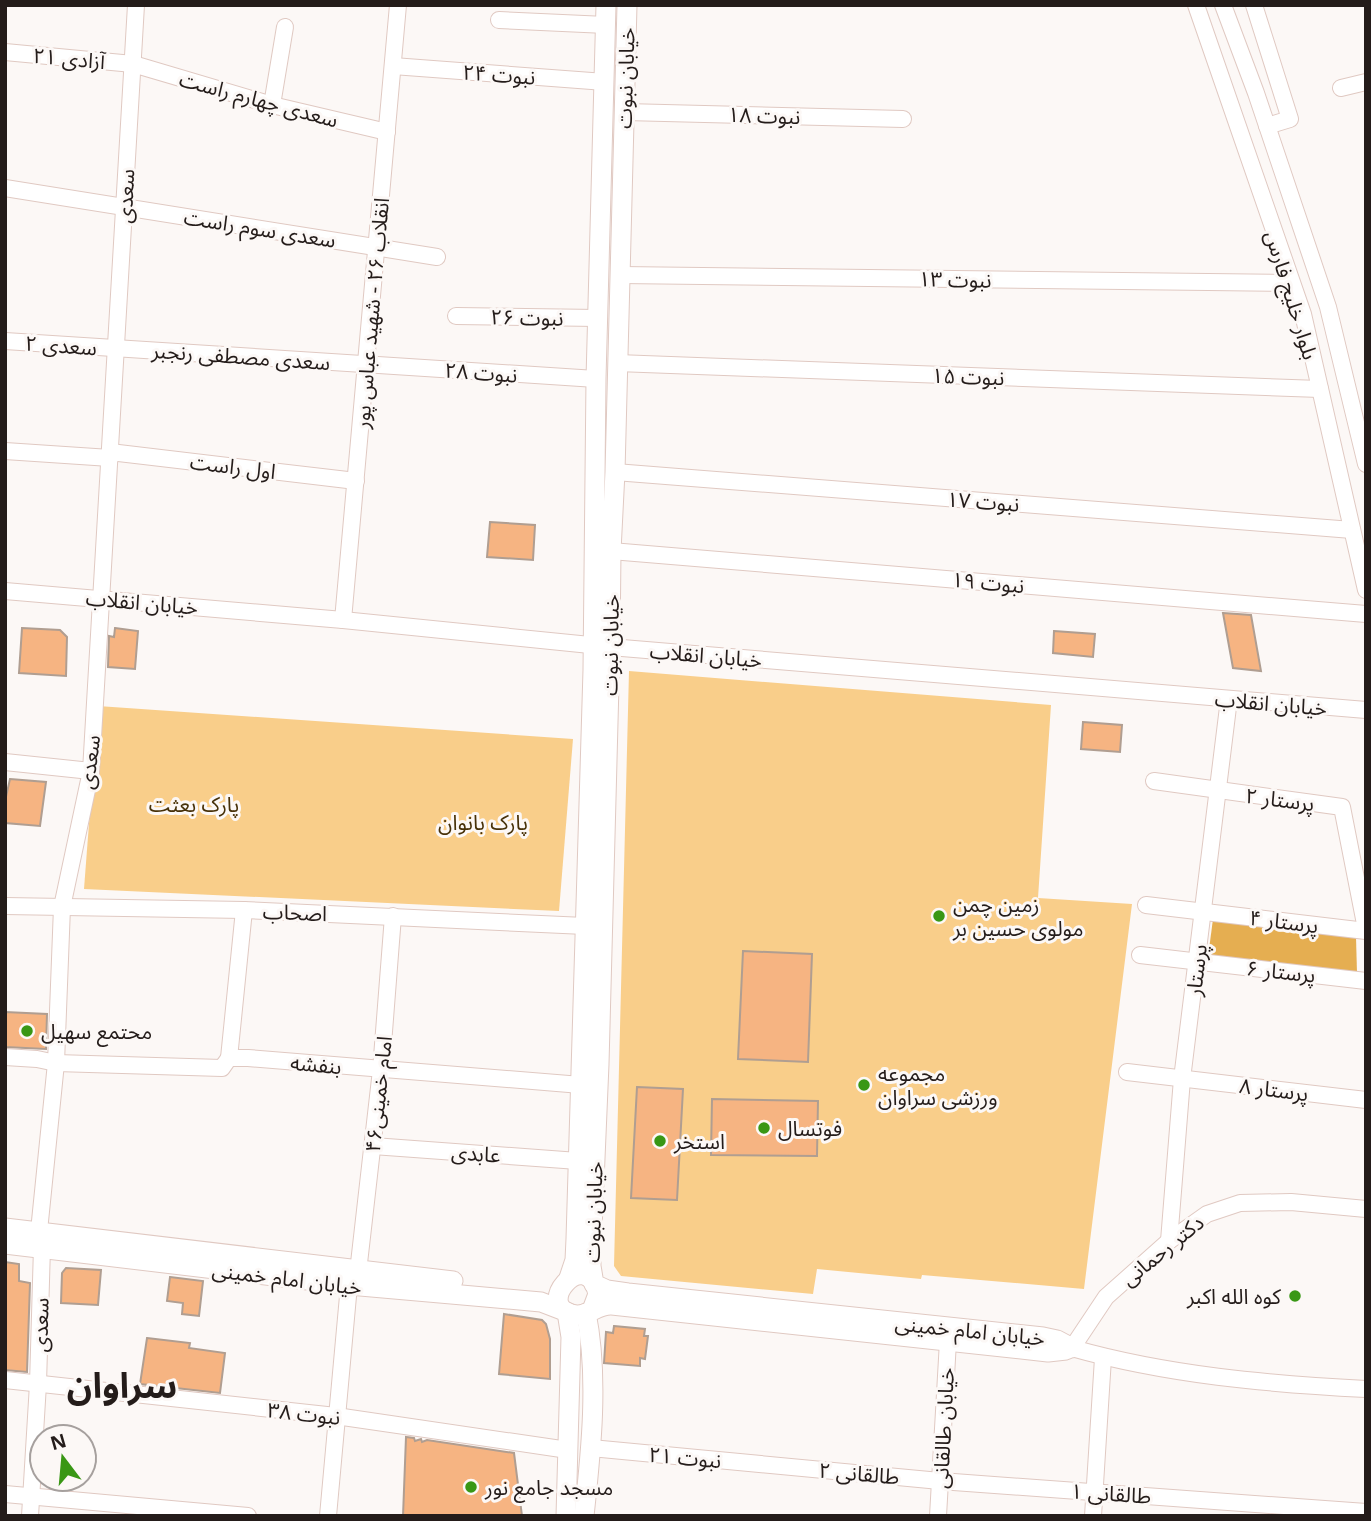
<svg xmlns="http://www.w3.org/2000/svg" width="1371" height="1521" viewBox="0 0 1371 1521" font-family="'Noto Sans','Noto Sans Arabic',sans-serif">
<rect width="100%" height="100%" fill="#fcf8f6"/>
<g fill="#f9ce8a">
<path d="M629,671L1051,705L1038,898L1132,904L1084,1289L922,1275L921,1279L817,1269L813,1294L621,1276L614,1266Z"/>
<path d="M98,706L573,739L559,911L84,889Z"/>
</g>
<path fill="#e5ae51" d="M1213,919L1356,937L1357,973L1208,957Z"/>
<g fill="#f6b482" stroke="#b09e91" stroke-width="2">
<path d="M490,522L535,525L533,560L487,557Z"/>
<path d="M1223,613L1251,615L1261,671L1233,668Z"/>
<path d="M22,628L60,630L67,637L66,676L19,673Z"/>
<path d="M115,628L138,631L135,669L108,667L109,636L114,637Z"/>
<path d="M1054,631L1095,634L1093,657L1053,653Z"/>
<path d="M1083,722L1122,725L1120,752L1081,749Z"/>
<path d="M10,779L46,782L40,826L5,823V801Z"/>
<path d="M743,951L812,954L808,1062L738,1059Z"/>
<path d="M5,1012L47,1014L46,1049L5,1047Z"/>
<path d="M637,1087L683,1089L677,1200L631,1198Z"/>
<path d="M712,1099L818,1101L817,1156L711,1155Z"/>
<path d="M5,1262L19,1264V1281L30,1283L27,1372L5,1370Z"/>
<path d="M66,1268L101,1270L98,1305L61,1303L62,1273Z"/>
<path d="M170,1277L203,1281L199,1316L182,1314L183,1303L167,1301Z"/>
<path d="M504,1314L542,1320L546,1324L550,1339V1379L499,1374Z"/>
<path d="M614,1326L645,1329L644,1336H648L645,1359L640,1358V1366L604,1363L606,1332L613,1333Z"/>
<path d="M147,1338L190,1343L189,1348L225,1353L220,1393L140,1384Z"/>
<path d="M406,1437L414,1438L415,1441L421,1439L422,1442L427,1440L514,1453L522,1516H403Z"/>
</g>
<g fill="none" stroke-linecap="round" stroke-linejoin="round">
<g stroke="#e0c9c2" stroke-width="18">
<g id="minor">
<path d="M1196,5L1303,314L1366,590"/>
<path d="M1223,5L1256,93L1328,307L1366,464"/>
<path d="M1254,5L1290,119L1267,126"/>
<path d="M499,20L606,25"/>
<path d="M5,52L133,64L272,105L387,132"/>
<path d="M393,66L605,82"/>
<path d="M1341,88L1366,82"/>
<path d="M272,105L285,27"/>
<path d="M625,112L903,119"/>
<path d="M5,188L437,257"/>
<path d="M620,275L1290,283"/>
<path d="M456,316L598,318"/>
<path d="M5,341L596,379"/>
<path d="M617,363L1320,389"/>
<path d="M5,451L110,458"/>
<path d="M110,452L356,481"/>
<path d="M615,472L1352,530"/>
<path d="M611,551L1366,614"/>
<path d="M5,591L343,620L610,647L1366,710"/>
<path d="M343,620L398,5"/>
<path d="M5,762L91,771"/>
<path d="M1154,781L1342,807L1366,929"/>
<path d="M1146,905L1366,931"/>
<path d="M5,906L244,910L585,926"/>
<path d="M1140,955L1366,981"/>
<path d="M5,1057L37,1059L56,1063L222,1068L229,1058H248L581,1085"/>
<path d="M229,1058L244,910"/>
<path d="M1127,1072L1366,1100"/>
<path d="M373,1146L578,1161"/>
<path d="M1366,1209L1291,1202L1240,1203L1207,1214L1169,1241L1106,1297L1072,1348C1167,1375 1268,1384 1366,1389"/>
<path d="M1169,1241L1182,1079L1229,699"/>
<path d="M358,1272L381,1070L393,916"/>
<path d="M5,1380L336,1416L568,1450"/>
<path d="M591,1448L940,1481L1366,1512"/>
<path d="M5,1494L248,1516"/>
<path d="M30,1516L38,1384L42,1247L39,1231L56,1063L62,907L91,771L136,5"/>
<path d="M328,1516L349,1285"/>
<path d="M938,1516L948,1341"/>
<path d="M1093,1516L1103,1358"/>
</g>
</g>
<g stroke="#e0c9c2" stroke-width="21">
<g id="major">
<path d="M627,5L615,472L611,551L610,647L599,1064L591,1253V1266L594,1284L607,1290L628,1293L1043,1337L1057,1340L1072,1348"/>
<path d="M5,1228L453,1281"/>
<path d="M5,1244L349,1285L541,1302L567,1312L571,1337L566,1516"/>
<path d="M569,1278L575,1260L576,1239L593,670L596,379L606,5"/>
<path d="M592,1310L598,1294C586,1243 530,1309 576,1315C589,1316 598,1304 612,1305L1048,1352L1066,1350"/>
<path d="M584,1516C591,1452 599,1376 586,1313"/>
</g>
</g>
<use href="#minor" stroke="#fff" stroke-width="16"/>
<use href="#major" stroke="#fff" stroke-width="19"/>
</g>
<g fill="#399715" stroke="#fcf8f6" stroke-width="2.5">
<circle cx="939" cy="916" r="7"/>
<circle cx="27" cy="1031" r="7"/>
<circle cx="864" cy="1085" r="7"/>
<circle cx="764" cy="1128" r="7"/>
<circle cx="660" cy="1141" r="7"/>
<circle cx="1295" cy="1296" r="7"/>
<circle cx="471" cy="1487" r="7"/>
</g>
<g text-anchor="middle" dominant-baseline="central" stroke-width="6" stroke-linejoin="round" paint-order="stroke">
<g font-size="21" fill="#241c1a" stroke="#fcf8f6">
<text transform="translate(69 58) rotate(5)">آزادی ۲۱</text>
<text transform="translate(499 74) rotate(4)">نبوت ۲۴</text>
<text transform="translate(625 78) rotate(-88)">خیابان نبوت</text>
<text transform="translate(259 99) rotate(15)">سعدی چهارم راست</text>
<text transform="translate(764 115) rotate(2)">نبوت ۱۸</text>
<text transform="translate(125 196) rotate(-87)">سعدی</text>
<text transform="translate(260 228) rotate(9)">سعدی سوم راست</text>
<text transform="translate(955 279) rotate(1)">نبوت ۱۳</text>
<text transform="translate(1292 295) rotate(73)">بلوار خلیج فارس</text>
<text transform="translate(371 313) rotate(-85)">انقلاب ۲۶ - شهید عباس پور</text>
<text transform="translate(527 317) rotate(1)">نبوت ۲۶</text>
<text transform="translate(61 345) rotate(4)">سعدی ۲</text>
<text transform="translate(241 356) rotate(4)">سعدی مصطفی رنجبر</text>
<text transform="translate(481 372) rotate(4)">نبوت ۲۸</text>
<text transform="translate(968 376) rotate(2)">نبوت ۱۵</text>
<text transform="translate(233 466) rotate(7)">اول راست</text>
<text transform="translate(983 501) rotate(4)">نبوت ۱۷</text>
<text transform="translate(988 582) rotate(5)">نبوت ۱۹</text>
<text transform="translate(142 602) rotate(5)">خیابان انقلاب</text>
<text transform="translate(610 645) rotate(-89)">خیابان نبوت</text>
<text transform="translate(706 655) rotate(5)">خیابان انقلاب</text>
<text transform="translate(1271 703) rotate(5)">خیابان انقلاب</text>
<text transform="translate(89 762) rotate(-83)">سعدی</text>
<text transform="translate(1280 799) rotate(7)">پرستار ۲</text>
<text transform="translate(295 912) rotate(2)">اصحاب</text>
<text transform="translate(1284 921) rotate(7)">پرستار ۴</text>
<text transform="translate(1196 970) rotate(-83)">پرستار</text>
<text transform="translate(1281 971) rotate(6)">پرستار ۶</text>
<text transform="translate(316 1064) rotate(5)">بنفشه</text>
<text transform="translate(1274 1089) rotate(7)">پرستار ۸</text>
<text transform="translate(378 1094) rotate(-84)">امام خمینی۴۶</text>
<text transform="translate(476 1153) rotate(4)">عابدی</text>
<text transform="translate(593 1212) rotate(-88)">خیابان نبوت</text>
<text transform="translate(1162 1250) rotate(-39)">دکتر رحمانی</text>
<text transform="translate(287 1278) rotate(7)">خیابان امام خمینی</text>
<text transform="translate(40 1325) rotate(-89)">سعدی</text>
<text transform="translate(970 1330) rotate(6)">خیابان امام خمینی</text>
<text transform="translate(304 1413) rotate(6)">نبوت ۳۸</text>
<text transform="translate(943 1428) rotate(-87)">خیابان طالقانی</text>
<text transform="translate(685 1457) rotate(5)">نبوت ۲۱</text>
<text transform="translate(859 1473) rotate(5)">طالقانی ۲</text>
<text transform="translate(1111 1493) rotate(4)">طالقانی ۱</text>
</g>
<g font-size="21" fill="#473108" stroke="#fcf8f6">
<text x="194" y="804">پارک بعثت</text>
<text x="483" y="822">پارک بانوان</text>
</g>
<g font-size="21" fill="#241c1a" stroke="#fcf8f6" text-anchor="start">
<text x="953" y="904">زمین چمن<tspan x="953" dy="24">مولوی حسین بر</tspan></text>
<text x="41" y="1031">محتمع سهیل</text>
<text x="878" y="1073">مجموعه<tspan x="878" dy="24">ورزشی سراوان</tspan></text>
<text x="778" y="1128">فوتسال</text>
<text x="674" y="1141">استخر</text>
<text x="1281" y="1296" text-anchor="end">کوه الله اکبر</text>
<text x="485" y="1487">مسجد جامع نور</text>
</g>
<g font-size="35" font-weight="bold" fill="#241c1a" stroke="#fcf8f6">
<text x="122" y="1384">سراوان</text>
</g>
</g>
<rect width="1371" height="1521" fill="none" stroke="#241c1a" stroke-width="14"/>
<g transform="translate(63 1458) rotate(344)"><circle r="33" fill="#fcf8f6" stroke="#a6a09e" stroke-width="2"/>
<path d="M0-5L12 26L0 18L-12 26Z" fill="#399715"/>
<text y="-10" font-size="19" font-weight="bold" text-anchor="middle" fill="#241c1a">N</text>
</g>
</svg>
